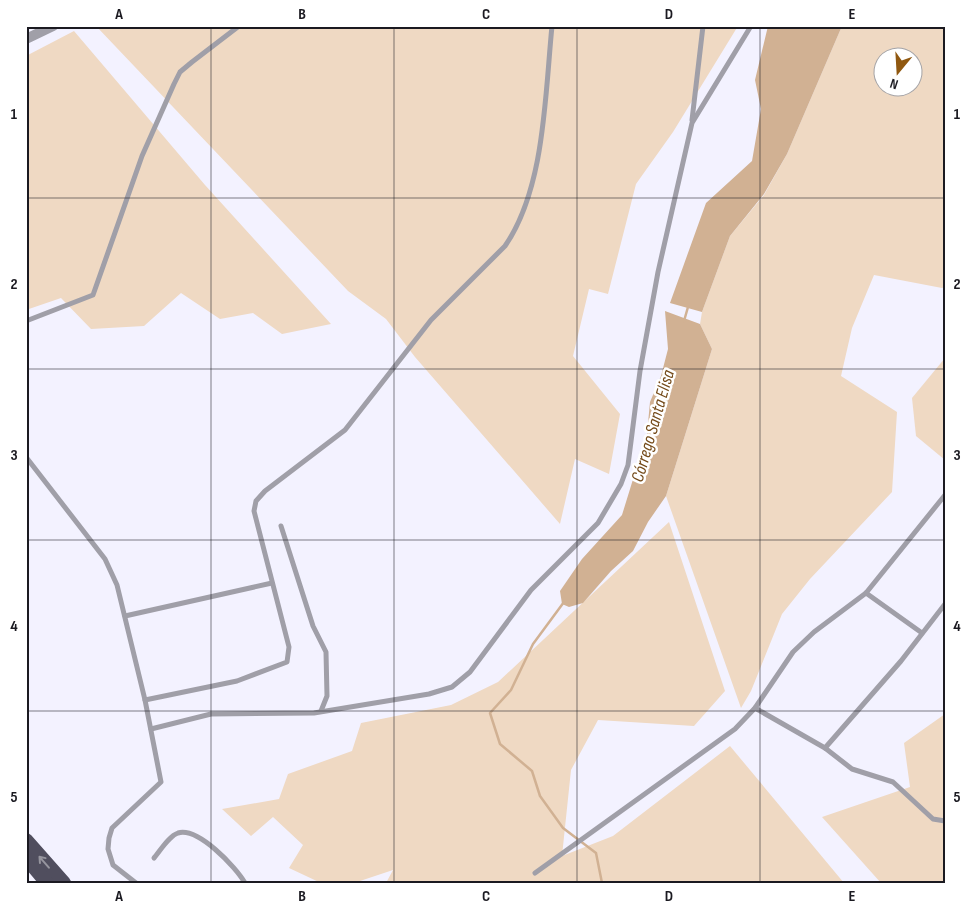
<svg xmlns="http://www.w3.org/2000/svg" width="971" height="909" viewBox="0 0 971 909" font-family="'Sofia Sans Condensed',sans-serif">
<rect width="100%" height="100%" fill="#f3f2ff"/>
<g fill="#efd9c3" fill-rule="evenodd">
<path d="M96,26H738L673,132L636,184L608,294L589,289L573,356L620,414L609,474L575,459L560,524L415,357L386,319L348,291Z"/>
<path d="M842,26H945V287L942,288L874,275L852,328L841,376L897,412L892,492L810,579L782,614L751,691L741,708L666,496L712,349L700,324L702,312L730,236L764,195L787,154ZM884,58H914V88H884Z"/>
<path d="M74,31L205,185L331,324L282,334L253,313L220,319L181,293L144,326L91,329L61,298L26,310V56Z"/>
<path d="M945,358V460L916,436L912,398Z"/>
<path d="M669,522L725,691L694,726L598,720L571,770L562,856L613,836L730,746L844,883H386L393,870L354,883H321L289,868L303,845L273,817L251,836L222,809L279,799L288,774L352,751L361,723L451,705L498,682Z"/>
<path d="M945,714V883H881L822,817L910,787L904,743Z"/>
</g>
<g fill="#d1b193">
<path d="M768,26H842L787,154L764,194L730,236L702,312L670,303L706,203L752,161L761,109L755,80Z"/>
<path d="M665,311L700,324L712,349L666,496L648,522L633,551L611,571L583,603L569,607L562,604L560,591L582,559L622,515L647,434L650,402L661,376L668,349Z"/>
</g>
<g fill="none" stroke-linecap="round" stroke-linejoin="round">
<g stroke="#d1b193" stroke-width="2.5">
<path d="M684,321L688,307"/>
<path d="M564,602L533,644L511,690L490,713L500,744L532,771L540,796L563,828L596,853L602,883"/>
</g>
<g stroke="#a09fa8" stroke-width="5">
<path d="M692,120L703,26"/>
<path d="M26,321L93,295L142,156L174,84L180,72L192,62L239,26"/>
<path d="M26,457L105,559L117,585L145,700L161,782L112,828L109,838L108,849L113,865L136,883"/>
<path d="M281,526L313,626L326,652L327,696L321,711"/>
<path d="M866,593L922,633"/>
<path d="M125,616L272,583"/>
<path d="M145,700L237,681L287,662L289,647L254,511L256,501L265,491L345,430L431,320L505,246C545,188 545,95 552,26"/>
<path d="M755,708L825,748L852,769L893,782L933,819L945,821"/>
<path d="M151,729L211,714L314,713L429,694L452,687L470,672L531,590L598,523L621,484L628,465L640,371L658,272L692,123L751,26"/>
<path d="M825,748L901,661L945,604"/>
<path d="M154,858C160,851 169,836 178,833C198,827 236,867 245,883"/>
<path d="M535,873L735,729L755,708L793,652L814,632L866,593L945,495"/>
</g>
<path stroke="#a09fa8" stroke-width="10" d="M26,39L53,26"/>
<g stroke="#504e5e" stroke-width="14">
<path d="M26,840L64,883"/>
<path d="M26,858L47,883"/>
</g>
</g>
<defs><path id="oneway-shaft" d="M-6 0H5M1.5-3L5.5 0L1.5 3" fill="none" stroke-width="1.6" stroke-linecap="round" stroke-linejoin="round" transform="scale(1.25)"/></defs>
<use stroke="#96959e" href="#oneway-shaft" transform="translate(44 862) rotate(-131)"/>
<path fill="none" stroke="#1b1a21" stroke-width="1" stroke-opacity="0.55" d="M211,26V883M394,26V883M577,26V883M760,26V883M26,198H945M26,369H945M26,540H945M26,711H945"/>
<g text-anchor="middle" dominant-baseline="central" stroke-width="5" stroke-linejoin="round" paint-order="stroke">
<g font-size="18" font-style="italic" fill="#744a19" stroke="#fff">
<text transform="translate(653 426) rotate(-74)">Córrego Santa Elisa</text>
</g>
</g>
<rect width="971" height="909" fill="none" stroke="#ffffff" stroke-width="55"/>
<g transform="translate(898 72) rotate(198)"><circle r="24" fill="#ffffff" stroke="#a4a3a6"/>
<path d="M0-4L9 19L0 12L-9 19Z" fill="#905810"/>
<text y="-8" font-size="14" font-weight="bold" text-anchor="middle" fill="#1b1a21">N</text>
</g>
<rect x="28" y="28" width="916" height="854" fill="none" stroke="#1b1a21" stroke-width="2"/>
<g font-size="16" text-anchor="middle" font-weight="bold" fill="#1b1a21">
<text x="119" y="19">A</text>
<text x="302" y="19">B</text>
<text x="486" y="19">C</text>
<text x="669" y="19">D</text>
<text x="852" y="19">E</text>
<text x="14" y="119">1</text>
<text x="957" y="119">1</text>
<text x="14" y="289">2</text>
<text x="957" y="289">2</text>
<text x="14" y="460">3</text>
<text x="957" y="460">3</text>
<text x="14" y="631">4</text>
<text x="957" y="631">4</text>
<text x="14" y="802">5</text>
<text x="957" y="802">5</text>
<text x="119" y="901">A</text>
<text x="302" y="901">B</text>
<text x="486" y="901">C</text>
<text x="669" y="901">D</text>
<text x="852" y="901">E</text>
</g>
</svg>
